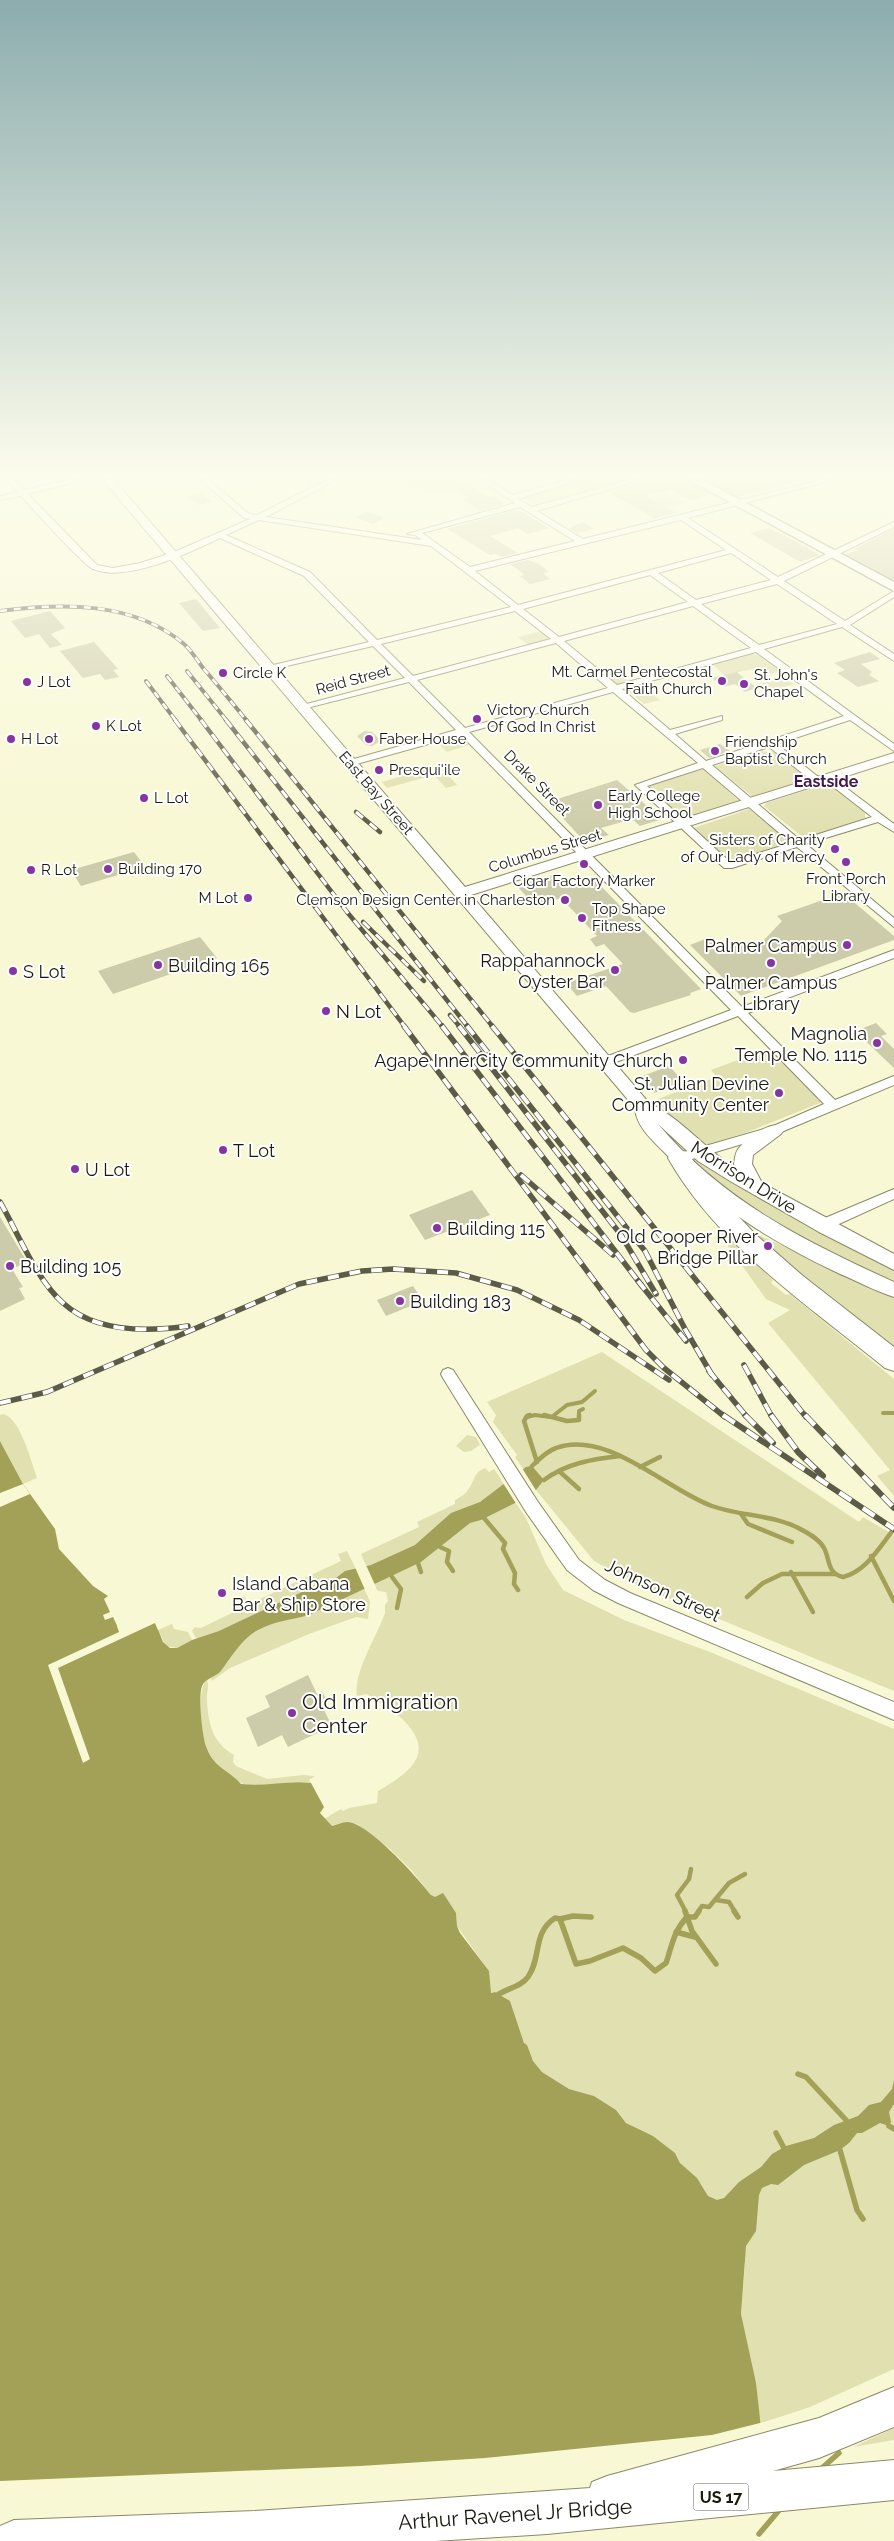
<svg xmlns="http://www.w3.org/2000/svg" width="894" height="2541" viewBox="0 0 894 2541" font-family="Raleway,sans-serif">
<rect width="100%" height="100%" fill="#f8f8d4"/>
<g fill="#e1e0b0">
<path d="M398,480H476L482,483L449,492L443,489L428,493L422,489L414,491Z"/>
<path d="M583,480H630L537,506L522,498Z"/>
<path d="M663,493L676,500L687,502L666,507L648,497Z"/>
<path d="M541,631L550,639L528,645L518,637Z"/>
<path d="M751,654L758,655L780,671L771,674L758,668L724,675L713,665Z"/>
<path d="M611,667L629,682L616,685L598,670Z"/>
<path d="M784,677L794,684L769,692L759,684Z"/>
<path d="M642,686L660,700L644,704L627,690Z"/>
<path d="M461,737L469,745L447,752L438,743Z"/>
<path d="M760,751L777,753L809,780L753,797L715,766Z"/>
<path d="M435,767L443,775L447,774L457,785L446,788L434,775L387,788L382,782Z"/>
<path d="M704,769L740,802L683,820L648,788L651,784Z"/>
<path d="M828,786L835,788L865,811V818L804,838L764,806L766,803L816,787Z"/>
<path d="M749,809L789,841V844L733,863L729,862L691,829Z"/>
<path d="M770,1048L821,1101L820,1103L745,1133L702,1146L691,1140L655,1100L717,1077L711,1070Z"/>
<path d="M694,1157L894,1269V1281L858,1267L754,1213L690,1160Z"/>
<path d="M752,1232L894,1297V1353L819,1293Z"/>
<path d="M723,1234L773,1280L771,1283L786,1295L790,1294L894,1379V1496L877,1476L890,1470L768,1323L790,1310L766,1299L721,1236Z"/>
<path d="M602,1352L859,1522L863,1517L894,1535V1691L639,1586L594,1561L536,1490L516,1503L526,1518L546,1564L563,1590L624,1620L710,1652L894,1729V2369L810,2407L761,2423L741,2314L745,2263L702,2186L680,2163L675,2153L653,2136L626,2123L616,2110L594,2096L569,2089L542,2072L533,2061L524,2043L510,2001L495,1992L490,1993L483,1963L457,1926L456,1913L431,1895L412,1871L389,1848L364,1830L352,1823L332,1826L324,1819L341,1809L343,1811L349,1808L377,1803L378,1791C413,1771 438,1751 399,1716C390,1707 377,1703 367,1694L357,1696C353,1673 377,1636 385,1613V1605L388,1601L386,1592L378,1591L374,1585L365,1590L370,1602L368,1619L356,1617L309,1634L230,1668L212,1681L211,1678L218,1674L202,1638H196L192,1631L195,1627L201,1628L234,1612L244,1596L249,1604L341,1561L338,1554L347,1551L355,1567L366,1566L361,1554L419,1527L417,1522L455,1504V1500C460,1497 465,1495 468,1490C475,1481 473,1473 485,1468L489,1472L494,1469L503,1482L523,1469L515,1457L517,1455L493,1422L496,1415L487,1402Z"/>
<path d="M4,1414C21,1420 31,1461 37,1478L23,1484L0,1441V1415Z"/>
<path d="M467,1435L476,1437L480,1445L471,1451L464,1452L456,1446Z"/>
<path d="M172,1624L174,1629L188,1632L192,1640L177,1648L166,1646L158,1630Z"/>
<path d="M207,1680C210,1687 206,1693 207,1700C208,1724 213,1743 234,1755L233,1762L236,1766L267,1779L303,1775L315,1776L309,1780L311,1783C290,1780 269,1787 248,1785C237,1784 233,1773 221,1771C216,1764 210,1756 207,1748C201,1735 196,1689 207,1680Z"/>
<path d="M894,2428V2440L853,2447Z"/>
</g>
<path fill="#a3a058" d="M0,1441L23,1484L55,1529L59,1549L93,1586L108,1596L104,1599L110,1612L103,1615L105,1620L113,1617L120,1632L153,1617L163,1642L170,1648H177L192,1640L219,1631L304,1591L322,1589L345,1571L371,1565L415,1545L451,1513L480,1502L526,1467L532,1466L544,1480L536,1490L515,1503L481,1520L470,1523L421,1562L309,1615C291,1620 275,1621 258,1630C242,1638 231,1658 220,1672C215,1677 205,1679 202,1686C198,1696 202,1735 206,1746C214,1769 228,1769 241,1784C265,1787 288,1780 311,1783L324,1807L320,1813L332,1826C337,1825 342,1822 347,1822C369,1823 417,1877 431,1895L435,1897L443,1893L456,1913L457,1926L460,1933L489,1971L491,1993L495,1992L510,2001L524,2043L527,2045L533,2061L542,2072L569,2089L594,2096L616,2110L626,2123L653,2136L675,2153L680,2163L697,2178L708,2196L717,2200L724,2198L739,2182L761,2167L772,2154L786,2146L814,2138L834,2125L858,2116L869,2105L881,2102L892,2089L894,2080V2104L889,2112L891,2122L889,2126L880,2123L862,2133H857L849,2143L840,2150L804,2165L778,2185L771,2184L762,2188L759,2195L756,2231L746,2246L741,2314L756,2383L763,2445L0,2541Z"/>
<g fill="#f8f8d4">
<path d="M522,1468L537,1492L517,1505L501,1480Z"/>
<path d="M23,1484L30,1494L0,1507V1493Z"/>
<path d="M365,1563L376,1587L366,1592L354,1565Z"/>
<path d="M152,1615L155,1616L160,1629L158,1630L155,1623L58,1668L90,1759L83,1763L48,1665L119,1632L117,1626L119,1625L121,1629Z"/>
<path d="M764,2422L765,2533L759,2541H0V2481L360,2466L485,2458L712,2435Z"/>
</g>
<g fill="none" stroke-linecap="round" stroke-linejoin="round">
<g stroke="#a3a058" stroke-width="4">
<path d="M883,1413H894"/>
<path d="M553,1416L567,1405L582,1402L595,1391"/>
<path d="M527,1417L535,1415L550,1417"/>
<path d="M579,1417V1411L583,1409"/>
</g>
<g stroke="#a3a058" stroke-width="4.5">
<path d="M530,1415L527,1416L524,1421L537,1462"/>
<path d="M544,1415L567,1421L579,1420V1415"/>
<path d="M532,1466C539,1459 547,1451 556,1448C607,1429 667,1490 712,1506C742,1517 776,1514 804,1531C811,1535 820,1540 824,1548C830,1559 827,1574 843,1577C866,1572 880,1546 894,1529"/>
<path d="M640,1467L660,1457"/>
<path d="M559,1471L579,1489"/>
<path d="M544,1480C567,1463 593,1459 620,1456"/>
<path d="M741,1514L748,1524L792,1542"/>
<path d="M484,1518L505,1543L503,1549L515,1573L514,1584L518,1590"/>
<path d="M440,1547L449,1551L447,1562L453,1571"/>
<path d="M871,1556L894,1601"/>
<path d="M418,1563L421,1572"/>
<path d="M791,1572L813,1612"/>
<path d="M392,1577L401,1589L397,1608"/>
<path d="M747,1597L763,1583L782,1574H835"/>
<path d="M716,1900L729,1902L735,1912"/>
<path d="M686,1912L677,1895L689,1879L691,1869"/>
<path d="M698,1912L702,1906L709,1907L729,1883L745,1874"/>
</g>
<g stroke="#a3a058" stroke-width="5.5">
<path d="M685,1911L692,1931L716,1964"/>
<path d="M734,1911L738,1917"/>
<path d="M560,1919L573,1916L591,1917"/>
<path d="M676,1932L695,1937"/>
<path d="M495,1997C505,1988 520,1988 528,1977C542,1957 532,1933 555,1918L560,1919L576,1964L590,1961L623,1948L641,1958L655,1971L666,1963C672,1946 673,1932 687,1917H695L699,1911"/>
<path d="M798,2074L806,2077L846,2120"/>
<path d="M889,2126L894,2129"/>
<path d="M776,2133L784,2148"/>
<path d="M840,2150L857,2210L863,2219"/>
<path d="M822,2468L839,2453"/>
<path d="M759,2534L781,2508"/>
</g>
</g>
<g fill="#cdccaa">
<path d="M653,480H687L711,494L690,500L670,489L646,496L676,513L654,518L608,492Z"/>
<path d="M707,480H792V484L738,497Z"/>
<path d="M466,483L488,496L495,497L505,504L480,511L462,499L468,498L451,487Z"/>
<path d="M200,492L212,502L199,505L188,496Z"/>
<path d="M515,510L523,512L549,528L528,534L518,528L490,536L518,553L501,557L496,554L490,555L447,529Z"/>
<path d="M367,512L384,518L373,524L355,517Z"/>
<path d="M583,522L594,529L577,533L569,528Z"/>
<path d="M770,528L804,546L820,555L800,562L750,533Z"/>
<path d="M894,529V580L846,554L858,550L854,549Z"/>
<path d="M528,560L539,564L549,572L543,573L550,579L530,584L520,576L525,575L510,564Z"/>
<path d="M196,599L220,628L203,631L179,603Z"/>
<path d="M50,611L65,628L51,634L62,645L50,648L39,634L25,638L11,621Z"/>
<path d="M94,642L118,669L113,670L119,677L105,680L100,674L83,678L60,651Z"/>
<path d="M870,652L880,659L861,664L872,672L869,675L879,681L858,687L837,673L845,670L834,663Z"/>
<path d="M737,672L739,674L757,688L745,692L735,684L723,687L712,678Z"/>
<path d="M365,731L372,732L381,741L372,746L366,745L357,736Z"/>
<path d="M720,744L730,751L709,758L700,750Z"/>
<path d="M617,780L662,819L640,826L632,819L601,828L609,835L585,842L548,802Z"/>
<path d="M134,852L145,867L81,886L71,870Z"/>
<path d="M556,874L571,887L595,880L701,989L690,993L691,995L634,1013L630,1012L606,986L577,996L566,983L623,964L604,944L596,947L590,939L597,936L561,898L535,906L517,886Z"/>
<path d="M843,893L894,936V940L741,996L690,945L710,937L727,949L738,945L745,947L764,940L782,921L777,916Z"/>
<path d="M200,937L217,958L113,994L98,971Z"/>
<path d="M876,1023L887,1034L881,1036L894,1049V1068L855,1031Z"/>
<path d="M669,1066L683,1081L654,1093L640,1077Z"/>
<path d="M472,1190L490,1215L425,1240L409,1215Z"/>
<path d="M0,1217L27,1262L12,1269L23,1287L19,1288L25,1299L0,1311Z"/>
<path d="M413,1286L423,1301L386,1316L377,1300Z"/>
<path d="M308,1675L317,1694L322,1691L328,1703L322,1706L332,1726L288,1747L282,1735L258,1747L246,1718L270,1707L265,1696Z"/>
</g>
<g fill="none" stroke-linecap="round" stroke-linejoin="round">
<g stroke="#898968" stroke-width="2">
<g id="street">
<path d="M7,480H14L24,490L69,480H83L28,494L97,565L113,568L140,563L172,553L250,519L244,518L201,480H209L249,514L257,515L327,480H336L266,517L422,540L415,535L407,534L515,503L480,480H488L513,495L567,480H579L518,499L532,507L629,480H641L537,511L583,539L820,480H833L688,518L778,577L894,522V527L784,581L845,621L894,591V597L850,625L894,654V661L842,627L764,649L894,744V751L850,720L777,744L817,776L837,781L894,824V832L878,822L806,844L894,918V927L797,847L732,868H724L635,785L698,763L613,692L469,732L742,1007L894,950V958L748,1013L835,1100L894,1076V1085L779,1133L679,1163L674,1161L673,1158L674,1155L771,1127L824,1104L738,1016L608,1065H600L598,1062L600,1059L731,1010L461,735L353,765H347V761L456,730L409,682L299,710V706L405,678L373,646L265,671V667L369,642L304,576L220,538C189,553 126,583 93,569C83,565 32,508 21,496L0,500V496L17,492ZM520,507L575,541L470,567L422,533ZM259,520L431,546L511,607L377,640L310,572L226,535ZM681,520L726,550L518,605L475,571ZM731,553L771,580L696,600L658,573ZM650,575L688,602L559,637L523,609ZM777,584L837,624L759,645L701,604ZM693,606L751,648L617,685L564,641ZM515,611L551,639L413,676L381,644ZM556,643L608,688L465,728L417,680ZM756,652L844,716L706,761L675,734L722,720V716L670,730L622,689ZM769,747L811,780L831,785L872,817L800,840L712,765ZM703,768L791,843L730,862L647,786Z"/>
<path d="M894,1189V1199L828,1229L823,1230L816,1225L818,1221Z"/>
<path d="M448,1368L453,1370L538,1502L579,1560L605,1580L630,1593L894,1702V1720L618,1603L593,1590L567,1570L526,1512L443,1378L441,1374L443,1370Z"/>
</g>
</g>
<g stroke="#898968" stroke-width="2">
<path id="secondary" d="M103,480H114L465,887L894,753V761L471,895L649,1103C682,1119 705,1149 736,1169L734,1164C735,1159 735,1152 739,1148C747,1138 769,1122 781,1126L784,1130L781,1134L753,1155L752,1164L762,1183L894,1254V1270L819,1232L730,1181L698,1161L658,1124C723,1201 804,1241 894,1282V1297C875,1291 857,1281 838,1273C772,1242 714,1206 664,1152C652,1140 636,1126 635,1108Z"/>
</g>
<g stroke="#898968" stroke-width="3">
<path id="primary" d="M689,480H703L894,582V591Z"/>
</g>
<g stroke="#898968" stroke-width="2">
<g id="highway">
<path d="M679,1150L687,1152L713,1189L755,1234L803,1276L894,1347V1371L885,1368C808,1305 718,1246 668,1158L671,1152Z"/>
<path d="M894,2387V2427L819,2458L773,2471L894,2460V2500L547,2534L435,2541H0V2526L14,2520L255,2511L590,2488L592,2482L607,2476L819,2418Z"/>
</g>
</g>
<use href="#street" fill="#fff" fill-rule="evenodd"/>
<use href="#secondary" fill="#fff" fill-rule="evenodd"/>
<use href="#primary" fill="#fff" fill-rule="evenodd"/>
<use href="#highway" fill="#fff" fill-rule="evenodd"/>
<g stroke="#5c5b48" stroke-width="4">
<g id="rail-far3">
<path d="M0,611C62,603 133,601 184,644C191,650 197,660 203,668C218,685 232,703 247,721"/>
<path d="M187,671L227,721"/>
<path d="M167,676L202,721"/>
<path d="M146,681L176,721"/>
</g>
</g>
<g stroke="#5c5b48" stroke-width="4.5">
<g id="rail-far2">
<path d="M175,720L405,1027"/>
<path d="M201,720L347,912L443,1027"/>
<path d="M226,720L468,1027"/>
<path d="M246,720L493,1027"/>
<path d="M356,812L380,832"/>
<path d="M363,922L424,981"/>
<path d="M450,1015L460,1027"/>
</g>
</g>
<g stroke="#5c5b48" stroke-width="5.5">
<g id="rail-far1">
<path d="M404,1026L646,1350L664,1368L725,1417"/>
<path d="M442,1026L642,1286"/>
<path d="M459,1026L621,1235L656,1294"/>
<path d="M467,1026L645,1251L685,1329L712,1375"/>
<path d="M492,1026L806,1417"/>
<path d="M521,1175L613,1255"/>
<path d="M0,1202C18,1233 36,1279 63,1303C96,1333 147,1332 188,1326"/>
<path d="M638,1281L686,1341"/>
<path d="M744,1365L772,1417"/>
<path d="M709,1371L747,1417"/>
<path d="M0,1403L47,1392L299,1284L362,1271L393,1269L456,1273L517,1290L579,1320L669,1380"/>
</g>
</g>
<g stroke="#5c5b48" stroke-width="6">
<g id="rail">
<path d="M723,1415L894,1529"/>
<path d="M745,1415L773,1443"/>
<path d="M771,1415L798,1452L823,1476"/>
<path d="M805,1415L894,1508"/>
</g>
</g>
<use href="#rail-far3" stroke="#fff" stroke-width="2.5" stroke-dasharray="7" stroke-linecap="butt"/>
<use href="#rail-far2" stroke="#fff" stroke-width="3" stroke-dasharray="9" stroke-linecap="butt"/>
<use href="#rail-far1" stroke="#fff" stroke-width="4" stroke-dasharray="11" stroke-linecap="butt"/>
<use href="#rail" stroke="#fff" stroke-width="4.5" stroke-dasharray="14" stroke-linecap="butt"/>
</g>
<linearGradient id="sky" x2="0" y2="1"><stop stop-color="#8cacae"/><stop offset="0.57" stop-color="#fcfcec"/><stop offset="1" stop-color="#fcfcec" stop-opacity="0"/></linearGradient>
<rect width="894" height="836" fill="url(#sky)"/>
<g fill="#8734a3" stroke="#fff" stroke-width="2">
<circle cx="223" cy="673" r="5"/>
<circle cx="722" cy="681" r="5"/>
<circle cx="27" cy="682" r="5"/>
<circle cx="744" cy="684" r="5"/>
<circle cx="477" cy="719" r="5"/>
<circle cx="96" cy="726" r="5"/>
<circle cx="11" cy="739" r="5"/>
<circle cx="369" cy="739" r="5"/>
<circle cx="715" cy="751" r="5"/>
<circle cx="379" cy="770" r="5"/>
<circle cx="144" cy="798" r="5"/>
<circle cx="598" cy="805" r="5"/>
<circle cx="835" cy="849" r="5"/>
<circle cx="846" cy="862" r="5"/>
<circle cx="584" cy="864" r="5"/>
<circle cx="108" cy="869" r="5"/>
<circle cx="31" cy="870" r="5"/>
<circle cx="248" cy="898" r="5"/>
<circle cx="565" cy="900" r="5"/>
<circle cx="582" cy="918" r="5"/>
<circle cx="847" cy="945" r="5"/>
<circle cx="771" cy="963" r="5"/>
<circle cx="158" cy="965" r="5"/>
<circle cx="615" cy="970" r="5"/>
<circle cx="13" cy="971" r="5"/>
<circle cx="326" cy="1011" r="5"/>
<circle cx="877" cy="1043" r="5"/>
<circle cx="683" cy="1060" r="5"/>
<circle cx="779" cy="1093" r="5"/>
<circle cx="223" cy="1150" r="5"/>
<circle cx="75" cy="1169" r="5"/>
<circle cx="437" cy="1228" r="5"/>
<circle cx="768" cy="1246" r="5"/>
<circle cx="10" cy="1266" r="5"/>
<circle cx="400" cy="1301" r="5"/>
<circle cx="222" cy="1593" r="5"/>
<circle cx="292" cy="1713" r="5"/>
</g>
<g text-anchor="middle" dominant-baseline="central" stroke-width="4" stroke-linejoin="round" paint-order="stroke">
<g font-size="15" fill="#1b1a0e" stroke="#fff" text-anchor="start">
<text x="712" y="672" text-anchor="end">Mt. Carmel Pentecostal<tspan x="712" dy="17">Faith Church</tspan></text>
<text x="233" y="673">Circle K</text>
<text x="754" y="675">St. John's<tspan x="754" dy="17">Chapel</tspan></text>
<text x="37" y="682">J Lot</text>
<text x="487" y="710">Victory Church<tspan x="487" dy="17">Of God In Christ</tspan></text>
<text x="106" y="726">K Lot</text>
<text x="21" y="739">H Lot</text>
<text x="379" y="739">Faber House</text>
<text x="725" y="742">Friendship<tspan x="725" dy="17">Baptist Church</tspan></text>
<text x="389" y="770">Presqui'ile</text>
<text x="608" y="796">Early College<tspan x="608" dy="17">High School</tspan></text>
<text x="154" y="798">L Lot</text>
<text x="825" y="840" text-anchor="end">Sisters of Charity<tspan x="825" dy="17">of Our Lady of Mercy</tspan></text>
<text x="118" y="869">Building 170</text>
<text x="41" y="870">R Lot</text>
<text x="846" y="879" text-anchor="middle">Front Porch<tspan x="846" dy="17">Library</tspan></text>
<text x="584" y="881" text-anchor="middle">Cigar Factory Marker</text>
<text x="238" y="898" text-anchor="end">M Lot</text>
<text x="555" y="900" text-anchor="end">Clemson Design Center in Charleston</text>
<text x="592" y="909">Top Shape<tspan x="592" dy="17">Fitness</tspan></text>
</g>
<g font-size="15" fill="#1b1a0e" stroke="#fff">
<text transform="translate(353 680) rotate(-15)">Reid Street</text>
<text transform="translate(537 783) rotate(45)">Drake Street</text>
<text transform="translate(376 793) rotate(49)">East Bay Street</text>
<text transform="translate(545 851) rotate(-17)">Columbus Street</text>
</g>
<g font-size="16" font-weight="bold" fill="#40184d" stroke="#fff">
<text x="826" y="781">Eastside</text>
</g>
<rect fill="#fff" stroke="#5f5f56" stroke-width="1" x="693.5" y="2483.5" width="55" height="27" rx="4"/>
<g font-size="16" font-weight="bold" fill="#1b1a0e">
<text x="721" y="2497">US 17</text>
</g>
<g font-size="18" fill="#1b1a0e" stroke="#fff" text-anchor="start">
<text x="837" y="945" text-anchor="end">Palmer Campus</text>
<text x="605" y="960" text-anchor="end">Rappahannock<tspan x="605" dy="21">Oyster Bar</tspan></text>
<text x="168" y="965">Building 165</text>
<text x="23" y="971">S Lot</text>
<text x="771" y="982" text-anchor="middle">Palmer Campus<tspan x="771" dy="21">Library</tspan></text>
<text x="336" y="1011">N Lot</text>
<text x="867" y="1033" text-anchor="end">Magnolia<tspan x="867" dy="21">Temple No. 1115</tspan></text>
<text x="673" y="1060" text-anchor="end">Agape InnerCity Community Church</text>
<text x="769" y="1083" text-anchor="end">St. Julian Devine<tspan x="769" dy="21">Community Center</tspan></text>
<text x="233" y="1150">T Lot</text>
<text x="85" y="1169">U Lot</text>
<text x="447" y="1228">Building 115</text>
<text x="758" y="1236" text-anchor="end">Old Cooper River<tspan x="758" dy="21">Bridge Pillar</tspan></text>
<text x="20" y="1266">Building 105</text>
<text x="410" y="1301">Building 183</text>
<text x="232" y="1583">Island Cabana<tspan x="232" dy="21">Bar &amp; Ship Store</tspan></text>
</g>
<g font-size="18" fill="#1b1a0e" stroke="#fff">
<text transform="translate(744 1177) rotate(32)">Morrison Drive</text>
<text transform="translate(663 1590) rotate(25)">Johnson Street</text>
</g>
<g font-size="21" fill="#1b1a0e" stroke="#fff" text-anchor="start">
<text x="302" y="1701">Old Immigration<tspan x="302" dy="24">Center</tspan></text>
</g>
<g font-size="21" fill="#1b1a0e" stroke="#fff">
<text transform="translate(515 2514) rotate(-4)">Arthur Ravenel Jr Bridge</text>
</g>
</g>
</svg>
